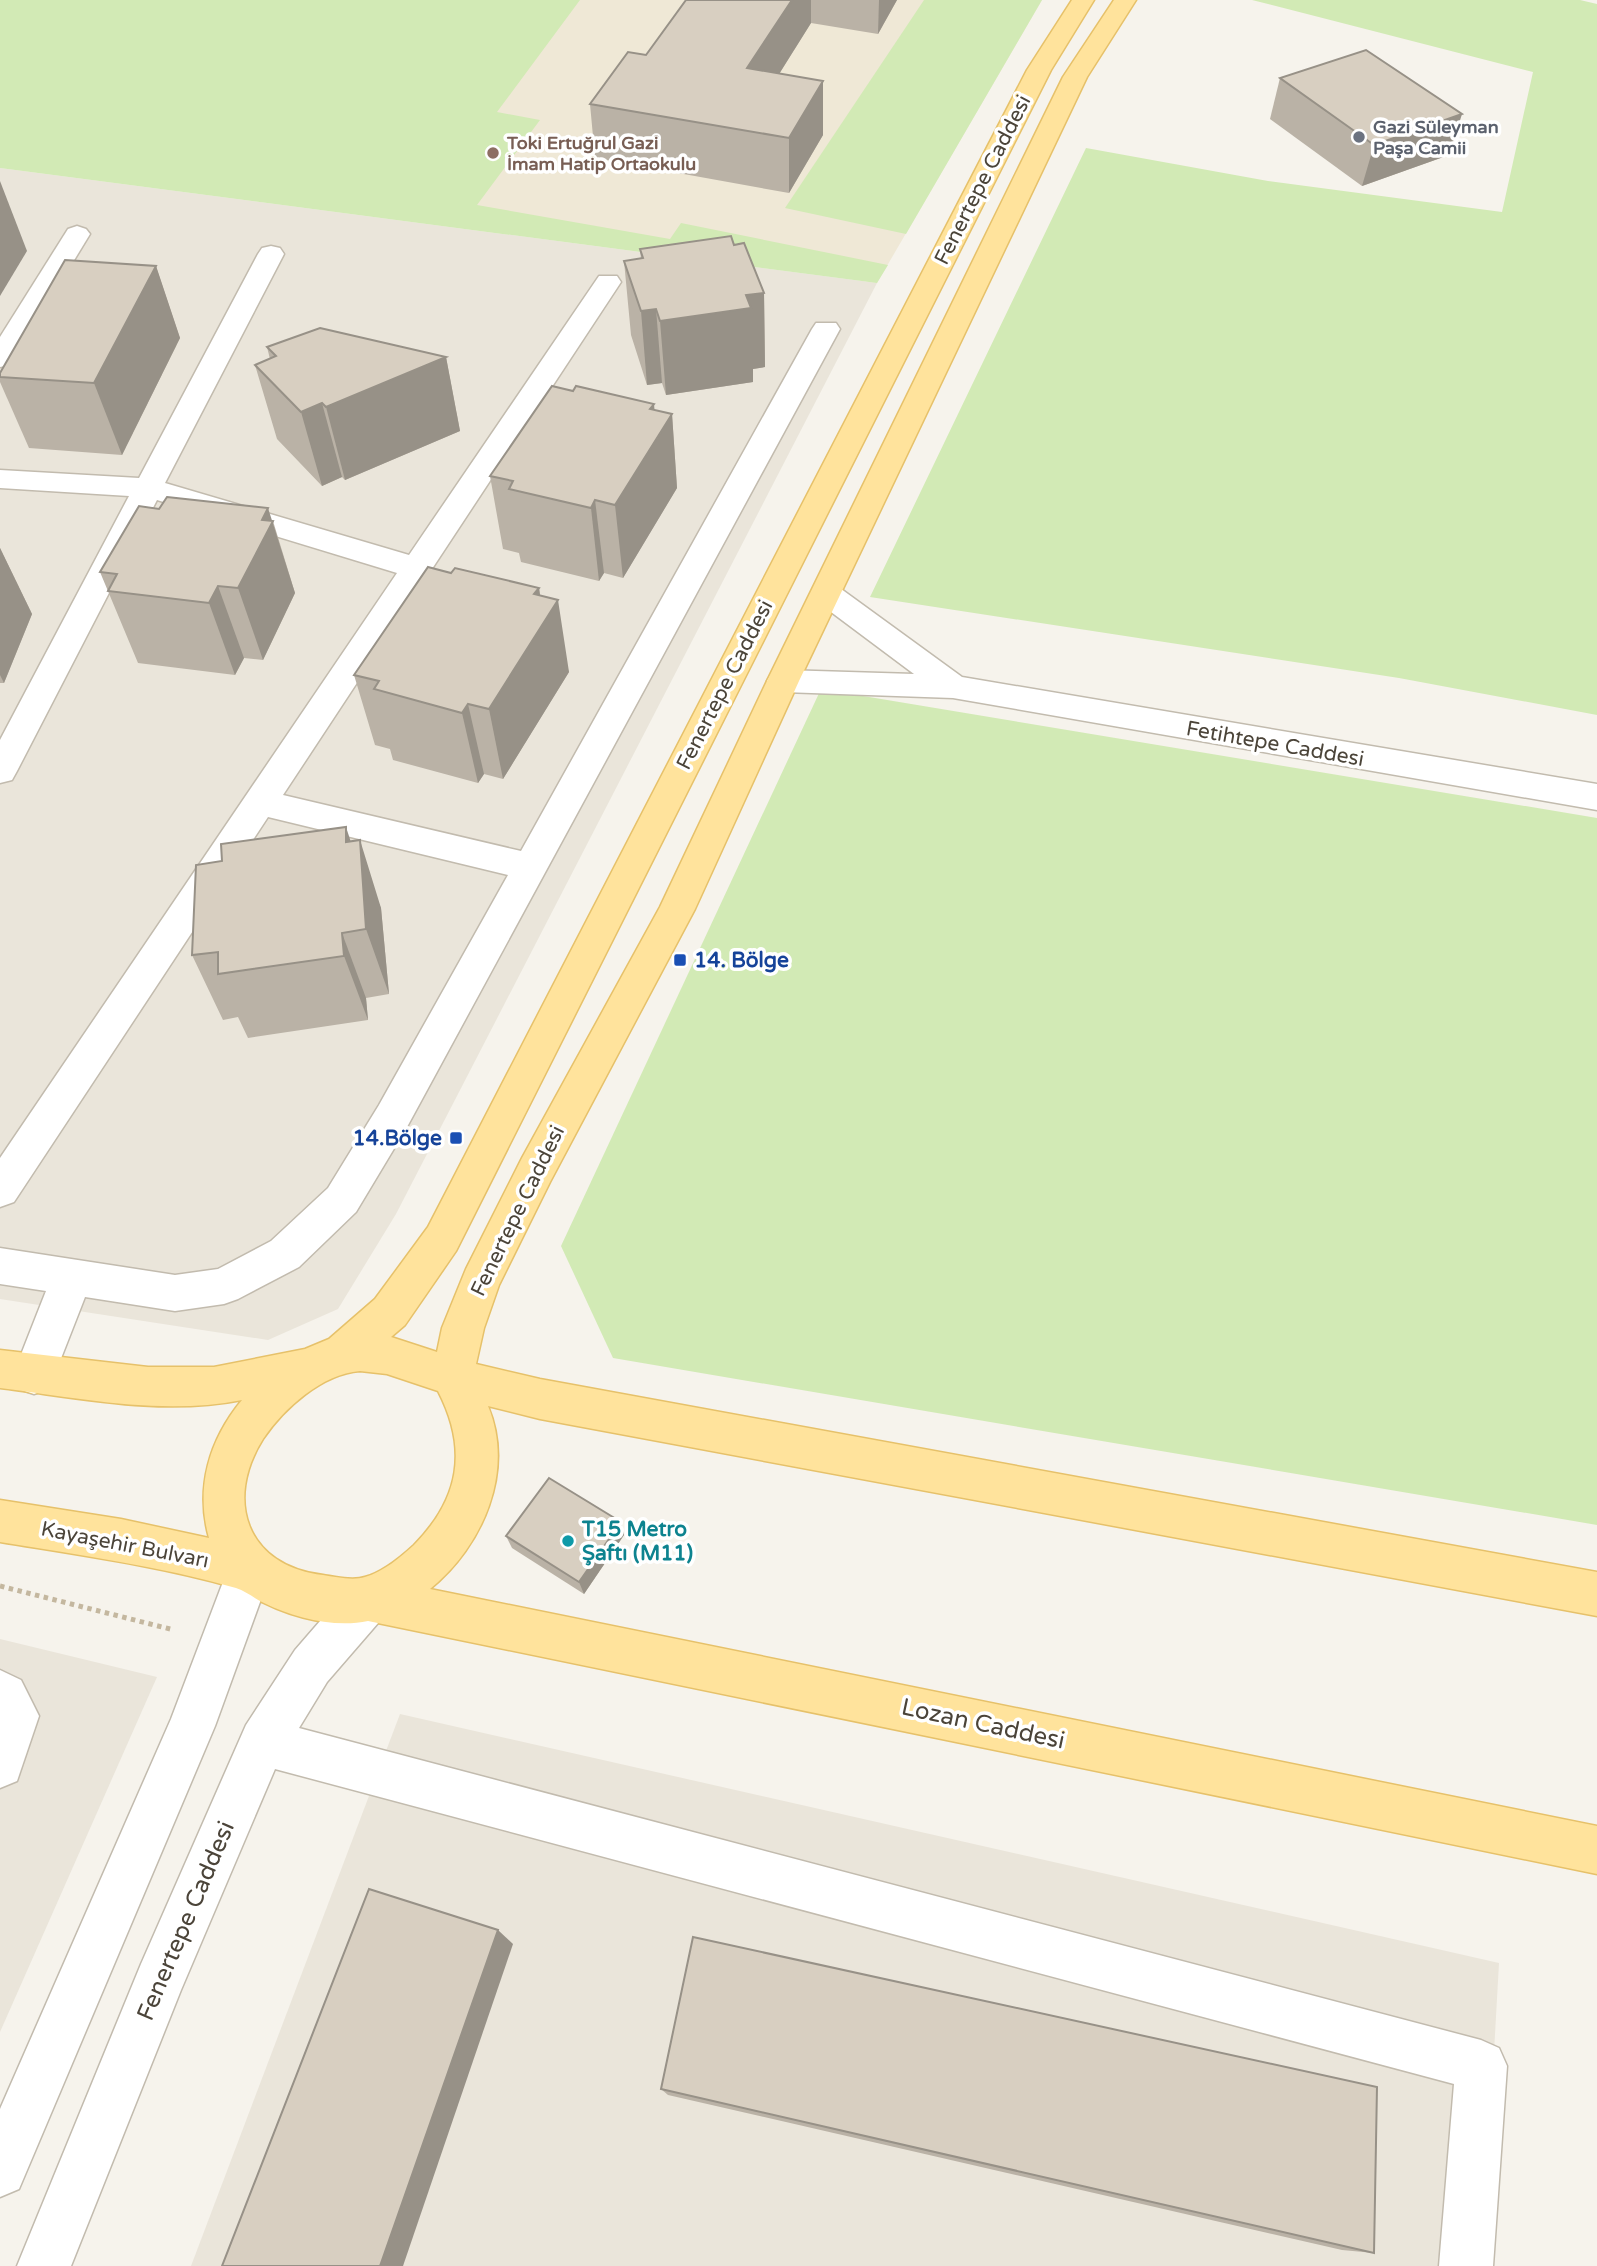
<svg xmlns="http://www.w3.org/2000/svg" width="1597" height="2266" viewBox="0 0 1597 2266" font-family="'Varela Round',sans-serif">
<rect width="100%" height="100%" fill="#f6f3ec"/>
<g fill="#eae5da">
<path d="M0,168L877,283L396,1214L338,1309L268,1340L0,1299Z"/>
<path d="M0,1639L157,1677L0,2032Z"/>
<path d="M400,1714L1499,1963L1482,2266H191Z"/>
</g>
<path fill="#efe8d6" d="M163,0H1042L877,283L37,137Z"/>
<g fill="#d2eab5">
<path d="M0,0H580L497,112L540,120L477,205L670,239L681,223L888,265L877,283L0,168Z"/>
<path d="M924,0H1042L906,234L785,208Z"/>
<path d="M1252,0H1580L1597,4V715L1399,678L870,597L1086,148L1268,181L1502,212L1533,72Z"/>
<path d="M821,689L1597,818V1525L613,1358L561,1246Z"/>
</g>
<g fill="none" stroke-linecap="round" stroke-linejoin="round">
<g stroke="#c2bbae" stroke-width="3">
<g id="minor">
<path d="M77,226L86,229L90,234L14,359L10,365L0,367V337L68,229Z"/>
<path d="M271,246L280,248L284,254L165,483L409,555L599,276H617L621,282L283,795L521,851L812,329L816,323H836L840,329L407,1127L356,1212L299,1267L238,1299L224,1304L175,1311L85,1297L49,1389L34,1394L19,1389L13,1375L46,1291L0,1284V1248L175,1275L218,1269L271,1241L328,1188L379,1105L508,875L268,817L14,1202L0,1207V1158L397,573L157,500L17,771L12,780L0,783V740L129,496L0,488V470L139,478L258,254L262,248Z"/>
<path d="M826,582L837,586L962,677L1597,784V810L953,698L783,692L772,689L767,681L772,673L783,670L914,674L815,600L811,593L815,586Z"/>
<path d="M250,1547L266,1553L272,1569L215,1726L19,2189L0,2197V2109L171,1719L234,1553Z"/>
<path d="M369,1577L385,1583L392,1599L385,1615L327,1682L299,1728L1481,2040L1499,2048L1507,2066L1493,2266H1439L1454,2084L275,1769L181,1990L71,2266H17L141,1964L246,1725L295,1650L353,1583Z"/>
<path d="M0,1670L21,1680L39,1716L17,1781L0,1788Z"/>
</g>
</g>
<g stroke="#e6c16a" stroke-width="3">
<path id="major" d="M1072,0H1094L1051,70L456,1251L405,1325L391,1337L437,1352L442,1328L466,1269L522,1158L660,907L767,681L1063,77L1114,0H1136L1087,77L799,681L695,909L550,1182L499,1285L484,1328L476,1364L540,1379L1597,1572V1616L540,1419L488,1406C515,1471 483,1546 430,1589L1597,1826V1874L368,1621C335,1628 294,1618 264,1603C255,1599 246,1591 236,1588C159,1566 79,1555 0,1542V1500L121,1519L209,1538C195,1488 209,1440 242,1400C162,1416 80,1398 0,1388V1350L148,1367H214L305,1349L329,1339L375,1299L428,1227L1027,70ZM360,1371L387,1374L438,1391C468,1449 460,1498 414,1545C401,1557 383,1572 365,1577C353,1581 336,1577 323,1575C247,1566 224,1501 263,1439C284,1408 322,1374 360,1371Z"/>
</g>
<path stroke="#c4b79f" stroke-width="5" stroke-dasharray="4.5 4.5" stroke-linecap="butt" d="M0,1586L174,1630"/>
<use href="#minor" fill="#fff" fill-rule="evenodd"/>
<use href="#major" fill="#ffe39c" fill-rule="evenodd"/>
</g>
<g fill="#bab2a6">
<path d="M686,0H897L878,34L811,23L779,74L823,135L789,193L595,158L590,104L646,55Z"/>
<path d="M1280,78L1449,155L1362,186L1270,119Z"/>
<path d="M734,245L764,293L765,367L753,369V382L666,395L662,383L647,385L631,335L624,261L641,259L640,249Z"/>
<path d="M156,266L180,338L122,455L29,448L0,382V373Z"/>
<path d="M267,347L446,357L460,431L345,480L342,477L322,486L277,439L255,365L270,359Z"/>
<path d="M654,410L672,414L677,488L623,578L604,573L599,581L521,562L519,553L503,549L490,476Z"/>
<path d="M159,509L273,521L295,593L263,660L244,658L235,675L138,663L100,572Z"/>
<path d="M0,548L32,614L4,683H0Z"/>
<path d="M451,573L539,588L540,596L569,672L503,779L484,774L478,783L393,760L390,749L375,745L354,675Z"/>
<path d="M350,842L381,908L389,994L366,998L368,1020L248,1038L238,1017L223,1020L192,955Z"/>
<path d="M621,1522L624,1535L584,1594L512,1548L506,1536Z"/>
<path d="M661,2089L1374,2253L1342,2250L668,2095Z"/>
</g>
<g fill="#979187">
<path d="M792,0H811V23L749,122L747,68Z"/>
<path d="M879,0H897L878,34Z"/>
<path d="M823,81V135L789,193V138Z"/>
<path d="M1462,114L1449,155L1362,186L1374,145Z"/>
<path d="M0,181L27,251L0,296Z"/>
<path d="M156,266L180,338L122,455L94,383Z"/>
<path d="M764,293L765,367L753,369V382L666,395L660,321L746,295Z"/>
<path d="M656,309L662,383L647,385L641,311Z"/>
<path d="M446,357L460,431L345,480L326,407Z"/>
<path d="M322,403L342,477L322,486L301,412Z"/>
<path d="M654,404L657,439L672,414L677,488L623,578L615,505L650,409Z"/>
<path d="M595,500L604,573L599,581L591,508Z"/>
<path d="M268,508L295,593L263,660L238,588L262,520Z"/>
<path d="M0,548L32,614L4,683L0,675Z"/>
<path d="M218,586L244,658L235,675L209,603Z"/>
<path d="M539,588L544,622L558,600L569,672L503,779L489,709L534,594Z"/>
<path d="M468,704L484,774L478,783L462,713Z"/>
<path d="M346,827L363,879L360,840L381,908L389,994L366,929L346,842Z"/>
<path d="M342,933L366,998L368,1020L344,956Z"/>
<path d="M621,1522L624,1535L584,1594L579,1582Z"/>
<path d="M498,1930L513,1944L403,2266H380Z"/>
</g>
<g fill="#d8cfc1" stroke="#979187" stroke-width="2">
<path d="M686,0H792L747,68L823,81L789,138L590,104L628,52L646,55Z"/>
<path d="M1366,50L1462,114L1374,145L1280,78Z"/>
<path d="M731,236L734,245L744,243L764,293L746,295L751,308L660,321L656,309L641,311L624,261L643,258L640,249Z"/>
<path d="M65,260L156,266L94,383L0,377V373Z"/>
<path d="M320,328L446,357L326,407L322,403L301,412L255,365L276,356L267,347Z"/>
<path d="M552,386L573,391L576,386L654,404L650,409L672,414L615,505L595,500L591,508L509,489L513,481L490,476Z"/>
<path d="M167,497L268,508L262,520L273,521L238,588L218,586L209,603L108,591L117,574L100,572L139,506L159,509Z"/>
<path d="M428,567L451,573L455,568L539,588L534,594L558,600L489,709L468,704L462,713L374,689L379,681L354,675Z"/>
<path d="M346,827V842L360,840L366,929L342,933L344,956L218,974V952L192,955L196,865L222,861L221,844Z"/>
<path d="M549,1478L621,1522L579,1582L506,1536Z"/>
<path d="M369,1889L498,1930L380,2266H222Z"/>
<path d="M693,1937L1377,2087L1374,2253L661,2089Z"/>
</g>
<circle fill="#6b7280" stroke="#fff" stroke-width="2.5" cx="1359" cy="137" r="7"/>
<circle fill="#8d6e63" stroke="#fff" stroke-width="2.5" cx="493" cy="153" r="7"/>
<g fill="#1a4fb4" stroke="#fff" stroke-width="2.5">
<rect x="673" y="953" width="14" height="14" rx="3.5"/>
<rect x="449" y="1131" width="14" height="14" rx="3.5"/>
</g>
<circle fill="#0f9aa8" stroke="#fff" stroke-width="2.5" cx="568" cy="1541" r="7"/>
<g text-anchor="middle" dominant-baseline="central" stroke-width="7" stroke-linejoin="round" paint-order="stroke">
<g font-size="18" font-weight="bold" fill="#5b616d" stroke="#fff" text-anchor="start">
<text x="1373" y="127">Gazi Süleyman<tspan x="1373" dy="21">Paşa Camii</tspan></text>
</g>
<g font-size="18" font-weight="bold" fill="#785e54" stroke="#fff" text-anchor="start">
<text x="507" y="143">Toki Ertuğrul Gazi<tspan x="507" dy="21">İmam Hatip Ortaokulu</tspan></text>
</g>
<g font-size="21" fill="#4b4439" stroke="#fff">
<text transform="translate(983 180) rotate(-63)">Fenertepe Caddesi</text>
<text transform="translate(725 685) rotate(-63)">Fenertepe Caddesi</text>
<text transform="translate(1275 744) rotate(10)">Fetihtepe Caddesi</text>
<text transform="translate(518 1211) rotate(-64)">Fenertepe Caddesi</text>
<text transform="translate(125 1545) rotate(11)">Kayaşehir Bulvarı</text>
</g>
<g font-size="21" font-weight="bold" fill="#164399" stroke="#fff" text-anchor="start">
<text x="694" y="960">14. Bölge</text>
<text x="442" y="1138" text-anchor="end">14.Bölge</text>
</g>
<g font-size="21" font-weight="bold" fill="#0d838f" stroke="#fff" text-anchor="start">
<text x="582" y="1529">T15 Metro<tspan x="582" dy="24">Şaftı (M11)</tspan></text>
</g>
<g font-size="24" fill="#4b4439" stroke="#fff">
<text transform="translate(983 1724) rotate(12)">Lozan Caddesi</text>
<text transform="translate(186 1921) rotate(-67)">Fenertepe Caddesi</text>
</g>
</g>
</svg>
